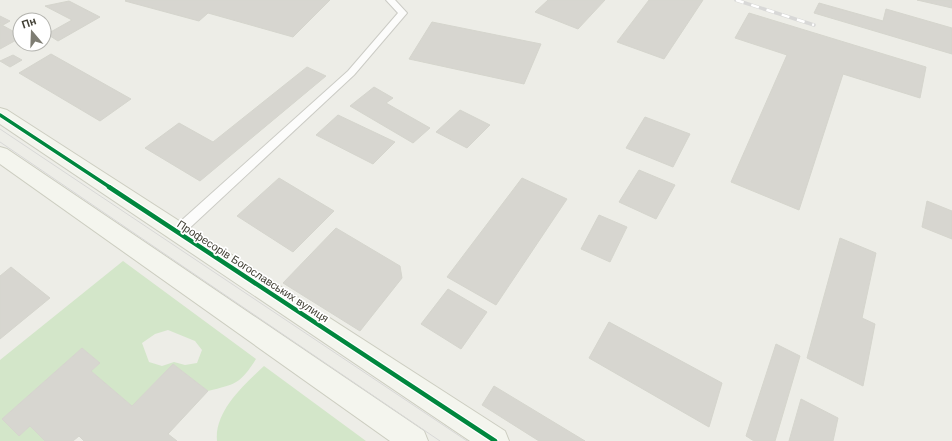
<svg xmlns="http://www.w3.org/2000/svg" width="952" height="441" viewBox="0 0 952 441" font-family="Arial,sans-serif">
<rect width="100%" height="100%" fill="#edede7"/>
<g fill="#d3e6c9" fill-rule="evenodd">
<path d="M123,261L256,359C240,384 236,384 208,391L173,364L132,406L91,371L100,363L82,348L2,419L19,436L30,426L45,441H0V360ZM168,330L195,341L202,350L197,363L185,365L174,362L162,366L149,362L142,343L155,334Z"/>
<path d="M264,366L366,441H217C214,411 245,384 264,366Z"/>
</g>
<g fill="#d7d6d0" stroke="#d5d5cd">
<path d="M126,0H330L293,37L208,13L199,21L125,1Z"/>
<path d="M548,0H605L578,29L535,12Z"/>
<path d="M649,0H703L664,59L617,42Z"/>
<path d="M917,0H952V8Z"/>
<path d="M69,1L100,17L58,41L47,34L72,20L45,6Z"/>
<path d="M819,3L883,21L886,9L952,28V54L814,13Z"/>
<path d="M749,13L926,67L920,98L843,74L799,210L731,182L787,55L735,38Z"/>
<path d="M0,16L10,21L3,25L0,23Z"/>
<path d="M432,22L541,44L524,84L409,59Z"/>
<path d="M0,24L20,35V38L0,49Z"/>
<path d="M51,54L131,99L100,121L19,73Z"/>
<path d="M13,55L22,60L10,67L0,61Z"/>
<path d="M307,67L326,76L200,181L145,148L179,123L213,142Z"/>
<path d="M374,87L393,98L386,103L430,128L413,143L350,106Z"/>
<path d="M460,110L490,125L467,148L436,132Z"/>
<path d="M338,115L395,142L373,164L316,135Z"/>
<path d="M645,117L690,134L673,167L626,148Z"/>
<path d="M639,170L675,185L656,219L619,202Z"/>
<path d="M279,178L334,211L293,252L237,216Z"/>
<path d="M522,178L567,199L496,305L447,277Z"/>
<path d="M927,201L952,211V239L922,227Z"/>
<path d="M599,215L627,227L610,262L581,249Z"/>
<path d="M336,228L400,266L402,278L360,331L283,283Z"/>
<path d="M840,238L876,253L862,318L875,324L863,386L807,358Z"/>
<path d="M11,267L50,298L0,339V276Z"/>
<path d="M448,289L487,312L461,349L421,324Z"/>
<path d="M609,322L722,383L709,427L589,358Z"/>
<path d="M776,344L800,356L775,441H754L746,436Z"/>
<path d="M82,348L100,363L91,371L132,406L173,364L208,391L168,434L177,441H84L79,436L73,441H45L30,426L19,436L2,419Z"/>
<path d="M494,386L585,441H539L482,405Z"/>
<path d="M801,399L838,418L833,441H789Z"/>
</g>
<g fill="none" stroke-linecap="round" stroke-linejoin="round">
<g stroke="#cbcbc5" stroke-width="2">
<path id="lane" d="M386,0H395L407,13L354,75L181,236L177,237L173,236L171,232L173,228L348,71L398,13Z"/>
</g>
<g stroke="#cccdc0" stroke-width="2">
<g id="secondary">
<path d="M0,108L7,110L505,431L509,441H470L0,124Z"/>
<path d="M0,147L7,149L424,431L428,441H390L0,164Z"/>
</g>
</g>
<use href="#lane" fill="#fcfcfb" fill-rule="evenodd"/>
<use href="#secondary" fill="#f4f5ee" fill-rule="evenodd"/>
<g stroke="#d8d8d7" stroke-width="1">
<path d="M0,129L467,441"/>
<path d="M0,142L440,441"/>
</g>
<g stroke="#d8d8d7" stroke-width="3.5">
<path id="rail" d="M736,0L814,25"/>
</g>
<use href="#rail" stroke="#fff" stroke-width="2.5" stroke-dasharray="8" stroke-linecap="butt"/>
<g stroke="#fff" stroke-width="5.5">
<path id="cycleway-far1" d="M0,115L111,188"/>
</g>
<g stroke="#fff" stroke-width="7">
<path id="cycleway" d="M109,187L495,441"/>
</g>
<use href="#cycleway-far1" stroke="#00873e" stroke-width="3.5"/>
<use href="#cycleway" stroke="#00873e" stroke-width="4.5"/>
</g>
<g text-anchor="middle" dominant-baseline="central" stroke-width="3.5" stroke-linejoin="round" paint-order="stroke">
<g font-size="11" fill="#424035" stroke="#fff">
<text transform="translate(253 271) rotate(33)">Професорів Богославських вулиця</text>
</g>
</g>
<g transform="translate(32 32) rotate(341)"><circle r="19" fill="#ffffff" stroke="#b3b3ae"/>
<path d="M0-3L7 15L0 10L-7 15Z" fill="#7e7d73"/>
<text y="-6" font-size="11" font-weight="bold" text-anchor="middle" fill="#424035">Пн</text>
</g>
</svg>
